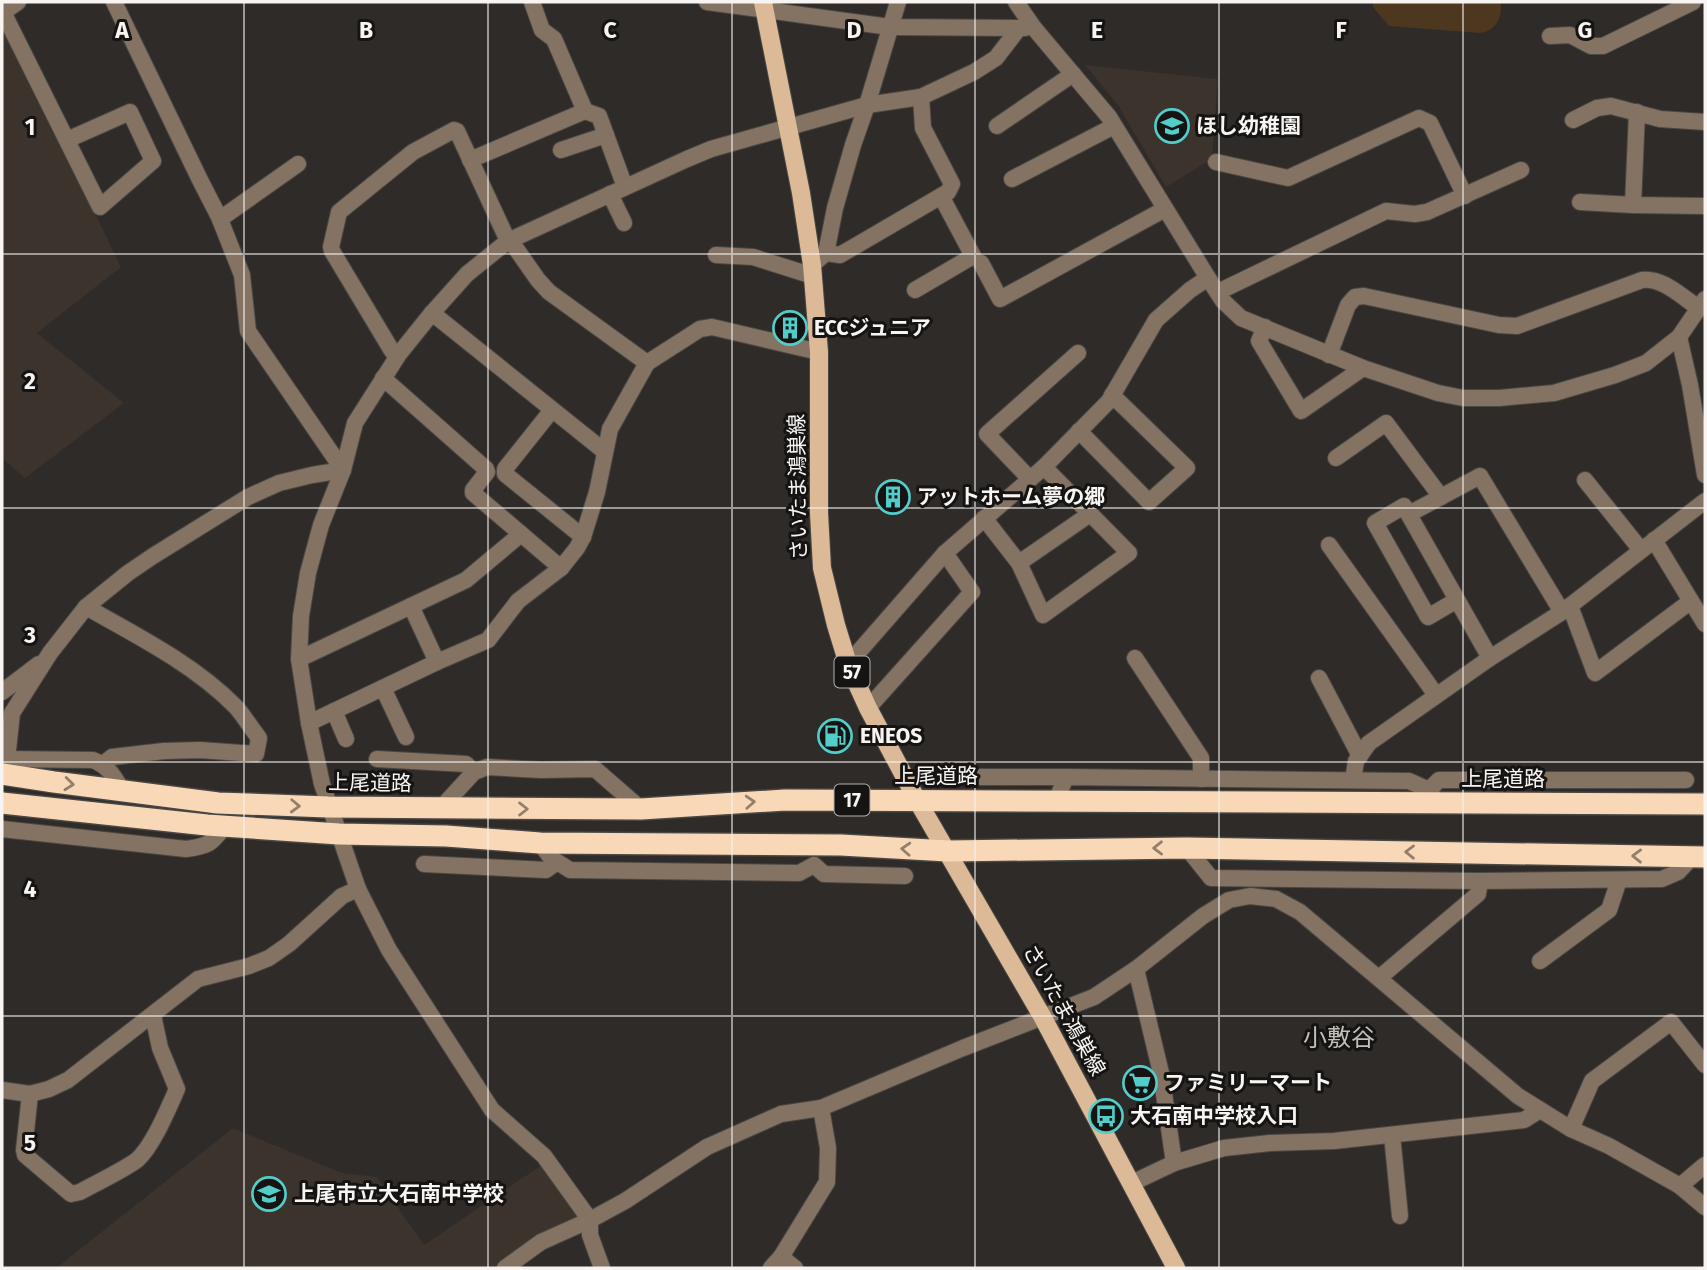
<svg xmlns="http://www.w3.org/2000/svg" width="1707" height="1270" viewBox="0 0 1707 1270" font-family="'Fira Sans','Noto Sans JP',sans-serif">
<rect width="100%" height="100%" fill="#2e2b28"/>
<g fill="#3b332c">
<path d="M4,24L121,267L37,333L124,403L25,478L2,458V25Z"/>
<path d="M1085,65L1218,79L1212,159L1166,187L1118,105Z"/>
<path d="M233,1128L342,1173L377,1177L424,1245L543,1164L578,1210L576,1217L529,1241L493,1268H56Z"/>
</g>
<path fill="#4e371f" d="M1373,2H1501C1502,18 1497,30 1480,33L1389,26L1373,7Z"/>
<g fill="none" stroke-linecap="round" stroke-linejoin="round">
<g stroke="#4a4744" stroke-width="18">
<g id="minor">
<path d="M707,2L890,27L1025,28"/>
<path d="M1016,2L1034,28L1109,117L1208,278L1223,301L1241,318L1363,368L1438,393L1463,398H1499L1554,393L1615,375L1646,363L1679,337L1705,299"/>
<path d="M3,12L100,207L153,161L130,112L67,140"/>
<path d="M2,13L18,2"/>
<path d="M1550,36L1570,35L1591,46H1603L1693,2"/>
<path d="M585,111L599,116L625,187"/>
<path d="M1573,120L1597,108L1611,106L1660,119L1705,122"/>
<path d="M997,126L1073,74"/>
<path d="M561,150L606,135"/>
<path d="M470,160L585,111L554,39L542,30L532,2"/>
<path d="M1216,162L1288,178L1419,118L1430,123L1465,196"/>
<path d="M1012,179L1114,126"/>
<path d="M610,194L624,223"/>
<path d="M1580,202L1633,205L1637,112"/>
<path d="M1633,205L1705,206"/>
<path d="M220,219L298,164"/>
<path d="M510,240L538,280L549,292L647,363"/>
<path d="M826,253L840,255L948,192L952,184L923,128L921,97"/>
<path d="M716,255L753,257L813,276"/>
<path d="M981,263L1000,299L1165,209"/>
<path d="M812,265L826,253L835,208L853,145L867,105L898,2"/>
<path d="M915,290L973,256L941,196"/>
<path d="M1218,292L1386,211L1415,214L1427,212L1521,170"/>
<path d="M432,313L604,451"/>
<path d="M1265,327L1259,341L1301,411L1363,368"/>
<path d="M1679,337L1690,385L1705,475"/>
<path d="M1329,355L1348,305L1355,297L1364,296L1499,325L1517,326L1642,280C1662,277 1682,297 1699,308"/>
<path d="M397,357L392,351L332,251L331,247L339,212L413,152L454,130L457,131L508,241"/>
<path d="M383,378L486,469L487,472L473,490V493L561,568"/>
<path d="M552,410L505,469V474L583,537"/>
<path d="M1079,431L1149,502L1187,468L1112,395"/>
<path d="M1336,458L1386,423L1441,497"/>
<path d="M1030,479L987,434L1078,353"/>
<path d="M1585,480L1641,550"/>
<path d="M1409,514L1480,476L1562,612"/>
<path d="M984,518L1019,563L1043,615L1129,553L1044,467"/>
<path d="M1654,540L1705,624"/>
<path d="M1329,545L1436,695"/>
<path d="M1019,563L1090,514"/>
<path d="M1457,600L1428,617L1375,523L1404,506L1490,658"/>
<path d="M411,606L437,662"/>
<path d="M1570,606L1595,673L1691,601"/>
<path d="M86,607C136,635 195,665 236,707C244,716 251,728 259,738L256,754L200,750L164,751L112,757L103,764"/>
<path d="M1135,658L1201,758V779"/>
<path d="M299,659L466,580L521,534"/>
<path d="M848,664L945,553L1044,467L1109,401L1156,320L1190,290L1208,278"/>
<path d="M1319,678L1360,756"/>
<path d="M383,688L406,737"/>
<path d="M2,692L39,664"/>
<path d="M868,708L972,592L945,553"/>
<path d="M334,711L346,739"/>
<path d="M309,723L437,662L488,640L518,601L561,568L577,548L583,537L597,492L610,429L647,363L700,329L712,327L819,352"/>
<path d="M2,759L93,760C108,766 114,776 122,790"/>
<path d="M7,759L12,713L50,653L86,607L128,573L153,556L248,497L279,483L312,475L343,470L248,331L242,275L219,217L200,180L114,2"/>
<path d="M377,759L466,764L474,772"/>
<path d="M980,777H1066"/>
<path d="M1353,780L1356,761L1369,743L1490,658L1562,612L1705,501"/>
<path d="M1429,790L1439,780H1686"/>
<path d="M1056,801L1066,777L1409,781L1429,790L1437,803"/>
<path d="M441,808L474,772L487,767L541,770L595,769L641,809"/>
<path d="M2,829L186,849C209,846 211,844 225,826"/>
<path d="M540,843L551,858L570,870L799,873L814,865L824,874L905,876"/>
<path d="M1187,848L1211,878L1480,881L1662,879L1678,872L1692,857"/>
<path d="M424,864L546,870L557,862"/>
<path d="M1540,961L1609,910L1619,880"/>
<path d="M1136,969L1161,1073L1174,1163"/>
<path d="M1379,978L1478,894L1480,881"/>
<path d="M2,1090L30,1094L49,1089L68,1080L198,979L249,966L269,958L289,944L342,896L358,889"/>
<path d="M30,1094L24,1150L25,1155L71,1194L80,1192C96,1183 122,1171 137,1160C153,1146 168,1109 177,1089L160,1048L153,1015"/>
<path d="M1571,1129L1592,1081L1671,1022L1705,1065"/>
<path d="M1392,1135L1400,1216"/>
<path d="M1132,1183L1174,1163L1224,1148L1270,1143L1334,1141L1524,1120L1540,1110"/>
<path d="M1680,1186L1705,1165"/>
<path d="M781,1257L795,1268"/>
<path d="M505,1268L541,1242L590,1220L625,1201L707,1147L781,1114L821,1108L963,1048L1094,997L1136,969L1203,916L1229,900L1250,896L1276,899L1300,912L1518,1096L1571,1129L1609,1146L1680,1186L1705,1207"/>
<path d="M602,1268L590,1235V1220L544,1156L492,1110L389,950L358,889L322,784L309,723L299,659L301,616L308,573L321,525L343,470L355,423L399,354L432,313L467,274L508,241L687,159L711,149L867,105L921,97L974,72L996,58L1019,28"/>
<path d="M771,1268L781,1257L827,1182L828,1148L821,1108"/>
</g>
</g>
<g stroke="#4a4744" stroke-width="20">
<path id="major" d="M763,2L801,193L812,265L819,352V513L822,568L836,625L848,664L868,708L917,800L1042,1016L1176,1268"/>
</g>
<g stroke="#4a4744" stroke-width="24">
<g id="highway">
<path d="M2,774L54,782L218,803L328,807L641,809L785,800L1705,804"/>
<path d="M2,803L207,825L339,834L446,836L540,843L841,845L948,851L1187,848L1705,857"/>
</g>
</g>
<use href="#minor" stroke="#847362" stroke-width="16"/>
<use href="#major" stroke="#dcba97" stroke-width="18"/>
<use href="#highway" stroke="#f9d8b7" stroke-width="21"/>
</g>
<defs><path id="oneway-chevron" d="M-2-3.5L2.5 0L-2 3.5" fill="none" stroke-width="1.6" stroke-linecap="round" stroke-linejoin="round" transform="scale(1.75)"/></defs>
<g stroke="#92806d">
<use href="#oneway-chevron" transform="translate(69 784) rotate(6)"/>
<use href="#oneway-chevron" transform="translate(750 802) rotate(-3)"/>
<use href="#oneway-chevron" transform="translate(295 806) rotate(2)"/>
<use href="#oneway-chevron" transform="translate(523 809)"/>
<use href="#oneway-chevron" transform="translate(1158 848) rotate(179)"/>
<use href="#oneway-chevron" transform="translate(906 849) rotate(-177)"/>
<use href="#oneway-chevron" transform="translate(1410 852) rotate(-179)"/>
<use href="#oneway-chevron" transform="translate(1637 856) rotate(-179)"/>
</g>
<path fill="none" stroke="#f7f4f2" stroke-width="2" stroke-opacity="0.55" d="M244,2V1268M488,2V1268M732,2V1268M975,2V1268M1219,2V1268M1463,2V1268M2,254H1705M2,508H1705M2,762H1705M2,1016H1705"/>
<defs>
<g id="school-ring" transform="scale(1.75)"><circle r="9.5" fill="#151412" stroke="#53cdca" stroke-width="1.5"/><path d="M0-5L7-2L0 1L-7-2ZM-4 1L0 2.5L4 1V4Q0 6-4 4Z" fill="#53cdca"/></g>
<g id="building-ring" transform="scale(1.75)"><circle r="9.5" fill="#151412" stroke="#53cdca" stroke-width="1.5"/><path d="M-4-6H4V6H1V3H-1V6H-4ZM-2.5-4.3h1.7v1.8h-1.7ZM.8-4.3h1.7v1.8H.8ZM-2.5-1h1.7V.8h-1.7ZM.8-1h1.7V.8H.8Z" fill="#53cdca"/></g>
<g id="fuel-ring" transform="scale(1.75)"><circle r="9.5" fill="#151412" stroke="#53cdca" stroke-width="1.5"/><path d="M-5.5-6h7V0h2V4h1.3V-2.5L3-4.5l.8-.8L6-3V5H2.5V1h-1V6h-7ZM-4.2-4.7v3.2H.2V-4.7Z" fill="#53cdca"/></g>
<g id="supermarket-ring" transform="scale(1.75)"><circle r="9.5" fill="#151412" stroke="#53cdca" stroke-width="1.5"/><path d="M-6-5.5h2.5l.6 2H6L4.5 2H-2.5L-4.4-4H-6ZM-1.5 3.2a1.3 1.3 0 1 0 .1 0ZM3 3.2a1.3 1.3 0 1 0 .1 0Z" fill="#53cdca"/></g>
<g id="bus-ring" transform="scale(1.75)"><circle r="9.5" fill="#151412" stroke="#53cdca" stroke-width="1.5"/><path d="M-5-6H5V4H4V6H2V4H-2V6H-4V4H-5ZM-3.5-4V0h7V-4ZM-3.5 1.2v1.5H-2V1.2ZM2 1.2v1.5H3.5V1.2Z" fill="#53cdca"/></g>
</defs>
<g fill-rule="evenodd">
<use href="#school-ring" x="1172" y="126"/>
<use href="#building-ring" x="790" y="328"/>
<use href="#building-ring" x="893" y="497"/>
<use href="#fuel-ring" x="835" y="736"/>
<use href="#supermarket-ring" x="1140" y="1083"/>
<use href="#bus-ring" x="1106" y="1116"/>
<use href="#school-ring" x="269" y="1194"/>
</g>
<g text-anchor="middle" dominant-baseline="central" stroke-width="6" stroke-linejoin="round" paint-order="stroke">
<g fill="#151412" stroke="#b3b1af" stroke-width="2">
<rect x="834.5" y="656.5" width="35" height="31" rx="5"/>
<rect x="834.5" y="784.5" width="35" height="31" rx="5"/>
</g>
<g font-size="19" font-weight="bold" fill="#f7f4f2">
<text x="852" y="672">57</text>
<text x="852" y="800">17</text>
</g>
<g font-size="21" font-weight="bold" fill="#f7f4f2" stroke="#151412" text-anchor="start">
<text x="1196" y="126">ほし幼稚園</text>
<text x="814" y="328">ECCジュニア</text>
<text x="917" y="497">アットホーム夢の郷</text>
<text x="860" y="736">ENEOS</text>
<text x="1164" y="1083">ファミリーマート</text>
<text x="1130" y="1116">大石南中学校入口</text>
<text x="294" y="1194">上尾市立大石南中学校</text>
</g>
<g font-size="21" fill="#f7f4f2" stroke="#151412">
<text transform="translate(798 487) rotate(-91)">さいたま鴻巣線</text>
<text x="936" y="776">上尾道路</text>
<text x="1503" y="779">上尾道路</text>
<text transform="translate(370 783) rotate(1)">上尾道路</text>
<text transform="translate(1064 1010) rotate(61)">さいたま鴻巣線</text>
</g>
<g font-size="24" fill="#c2beba" stroke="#151412">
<text x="1339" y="1038">小敷谷</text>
</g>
</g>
<g font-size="23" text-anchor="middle" font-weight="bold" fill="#f7f4f2" stroke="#151412" stroke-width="6" stroke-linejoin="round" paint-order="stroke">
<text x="122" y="38">A</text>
<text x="366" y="38">B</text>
<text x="610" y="38">C</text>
<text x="854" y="38">D</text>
<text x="1097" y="38">E</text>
<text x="1341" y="38">F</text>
<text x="1585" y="38">G</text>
<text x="30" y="135">1</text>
<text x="30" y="389">2</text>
<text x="30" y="643">3</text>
<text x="30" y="897">4</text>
<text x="30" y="1151">5</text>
</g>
<rect width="1707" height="1270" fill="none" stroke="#f7f4f2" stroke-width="7"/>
</svg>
